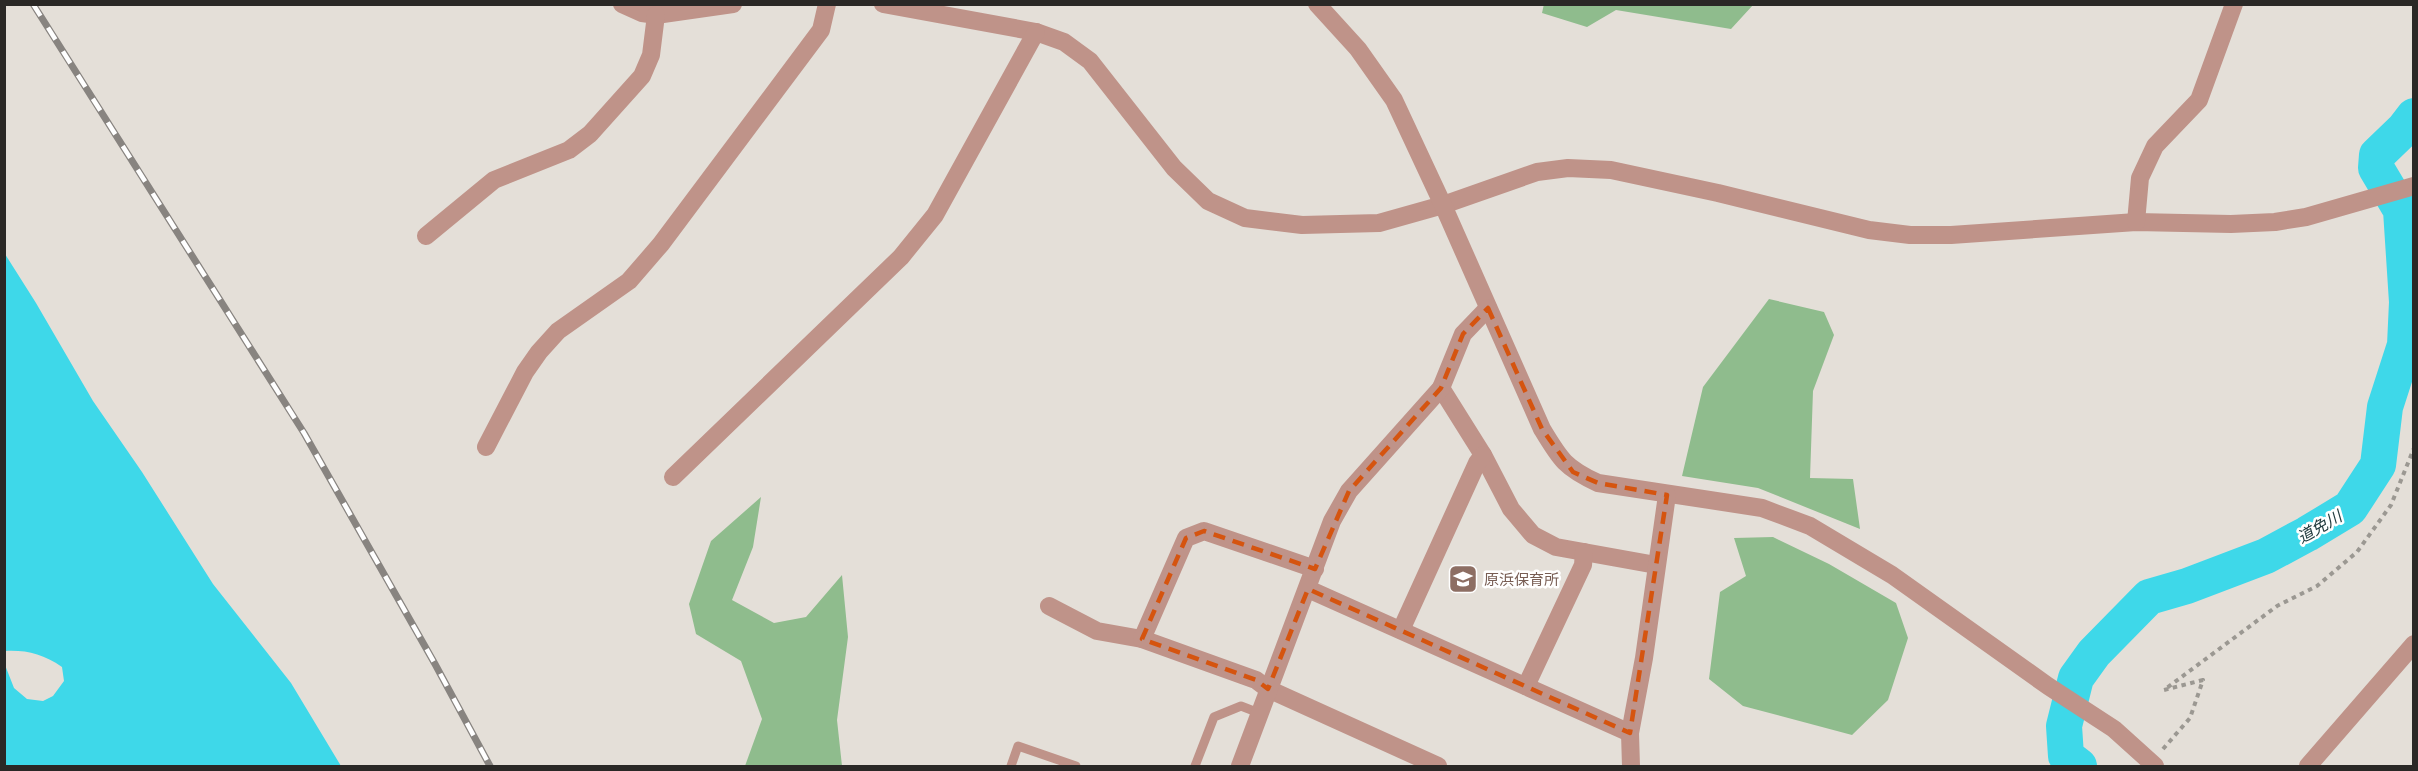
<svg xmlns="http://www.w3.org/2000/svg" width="2418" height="771" viewBox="0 0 2418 771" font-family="Commissioner,'Noto Sans JP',sans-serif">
<rect width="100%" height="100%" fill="#e4dfd8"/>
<g fill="#8fbc8d">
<path d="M1544,4H1753V5L1731,29L1616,10L1587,27L1542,13Z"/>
<path d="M1769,299L1824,312L1834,335L1813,391L1810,478L1853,479L1860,529L1758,488L1682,476L1703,387Z"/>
<path d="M761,497L753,547L732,600L774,623L806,617L842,575L848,637L837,720L842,766H745L762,719L741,661L696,634L689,604L711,541Z"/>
<path d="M1773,537L1829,564L1896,603L1908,638L1888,700L1852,735L1743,706L1709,679L1720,592L1746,576L1734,538Z"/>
</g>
<path fill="#3ed8e9" d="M5,254L36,303L93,401L142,472L213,584L291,683L341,766H5V665L14,688L27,699L43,701L53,696L64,681L62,667C43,654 27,650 5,651Z"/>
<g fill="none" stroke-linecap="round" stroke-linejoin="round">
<path stroke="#3ed8e9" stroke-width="36" d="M2079,766L2066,756L2064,726L2076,678L2094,653L2149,597L2187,586L2266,556L2307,534L2350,508L2378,465L2385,407L2405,345L2407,302L2401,210L2376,168L2377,155L2404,129L2414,116"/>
<path stroke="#9b9892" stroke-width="4" stroke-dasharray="4.5 4.5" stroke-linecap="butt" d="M2163,749L2190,718L2203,680L2164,690L2277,606L2317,586L2357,552L2391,505L2414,448"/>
<g stroke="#bf9389" stroke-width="9">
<path d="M1011,766L1018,746L1076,766"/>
<path d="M1195,766L1214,717L1241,706L1259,713"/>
</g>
<g stroke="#bf9389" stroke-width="18">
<path d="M622,4L642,13L656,15L733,4"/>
<path d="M883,4L1036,32L1064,42L1090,61L1174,168L1208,201L1245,218L1302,225L1379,223L1443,205L1537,172L1568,168L1611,170L1718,193L1869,230L1910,235H1951L2136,222L2231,224L2275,222L2306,217L2414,186"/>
<path d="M1317,4L1358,49L1394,100L1443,205L1542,429C1560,459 1565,468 1598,483L1762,508L1810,526L1892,575L2048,686L2114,729L2155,766"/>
<path d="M2136,222L2140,178L2155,146L2199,100L2234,4"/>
<path d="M426,236L494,180L569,150L590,134L642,76L651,55L656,15"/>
<path d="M1441,388L1483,455L1511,509L1533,535L1556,547L1656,565"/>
<path d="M486,447L525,372L539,352L558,331L629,281L661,244L821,30L827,4"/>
<path d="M673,477L901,257L935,215L1036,32"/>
<path d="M1308,589L1630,733"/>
<path d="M1049,606L1097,631L1142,639L1256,680L1268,689L1438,766"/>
<path d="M1401,630L1477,463L1483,455"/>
<path d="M1142,639L1186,538L1204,531L1315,569"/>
<path d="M1526,686L1583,565L1584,552"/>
<path d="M1240,766L1332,521L1349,491L1441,388L1463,334L1488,308"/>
<path d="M1631,766L1630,733L1644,658L1667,495"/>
<path d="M2308,766L2414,644"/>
</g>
<g stroke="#888480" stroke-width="7">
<path id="rail" d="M33,4L304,433L435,664L490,766"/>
</g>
<use href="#rail" stroke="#fff" stroke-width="4.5" stroke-dasharray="14" stroke-linecap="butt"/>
</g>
<path fill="none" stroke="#d5540f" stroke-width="4.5" stroke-dasharray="12 8" stroke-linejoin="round" d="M1488,308L1542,429L1573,472L1598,483L1667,495L1630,733L1308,589L1268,689L1256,680L1142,639L1186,538L1204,531L1315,569L1349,491L1441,388L1463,334Z"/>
<defs>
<g id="school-square" transform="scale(1.5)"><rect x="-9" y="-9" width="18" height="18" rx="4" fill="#8d6e63" stroke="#fff"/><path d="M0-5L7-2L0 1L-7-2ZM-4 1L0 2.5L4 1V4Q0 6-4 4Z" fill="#fff"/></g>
</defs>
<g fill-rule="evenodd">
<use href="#school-square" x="1463" y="579"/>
</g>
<g text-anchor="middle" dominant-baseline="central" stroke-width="5" stroke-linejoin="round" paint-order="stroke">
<g font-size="15" fill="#785e54" stroke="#fff" text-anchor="start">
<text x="1484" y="579">原浜保育所</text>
</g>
<g font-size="16" font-style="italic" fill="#233c3f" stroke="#fff">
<text transform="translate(2319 526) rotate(-30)">道免川</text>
</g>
</g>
<rect width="2418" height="771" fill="none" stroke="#2a2826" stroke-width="12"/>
</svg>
